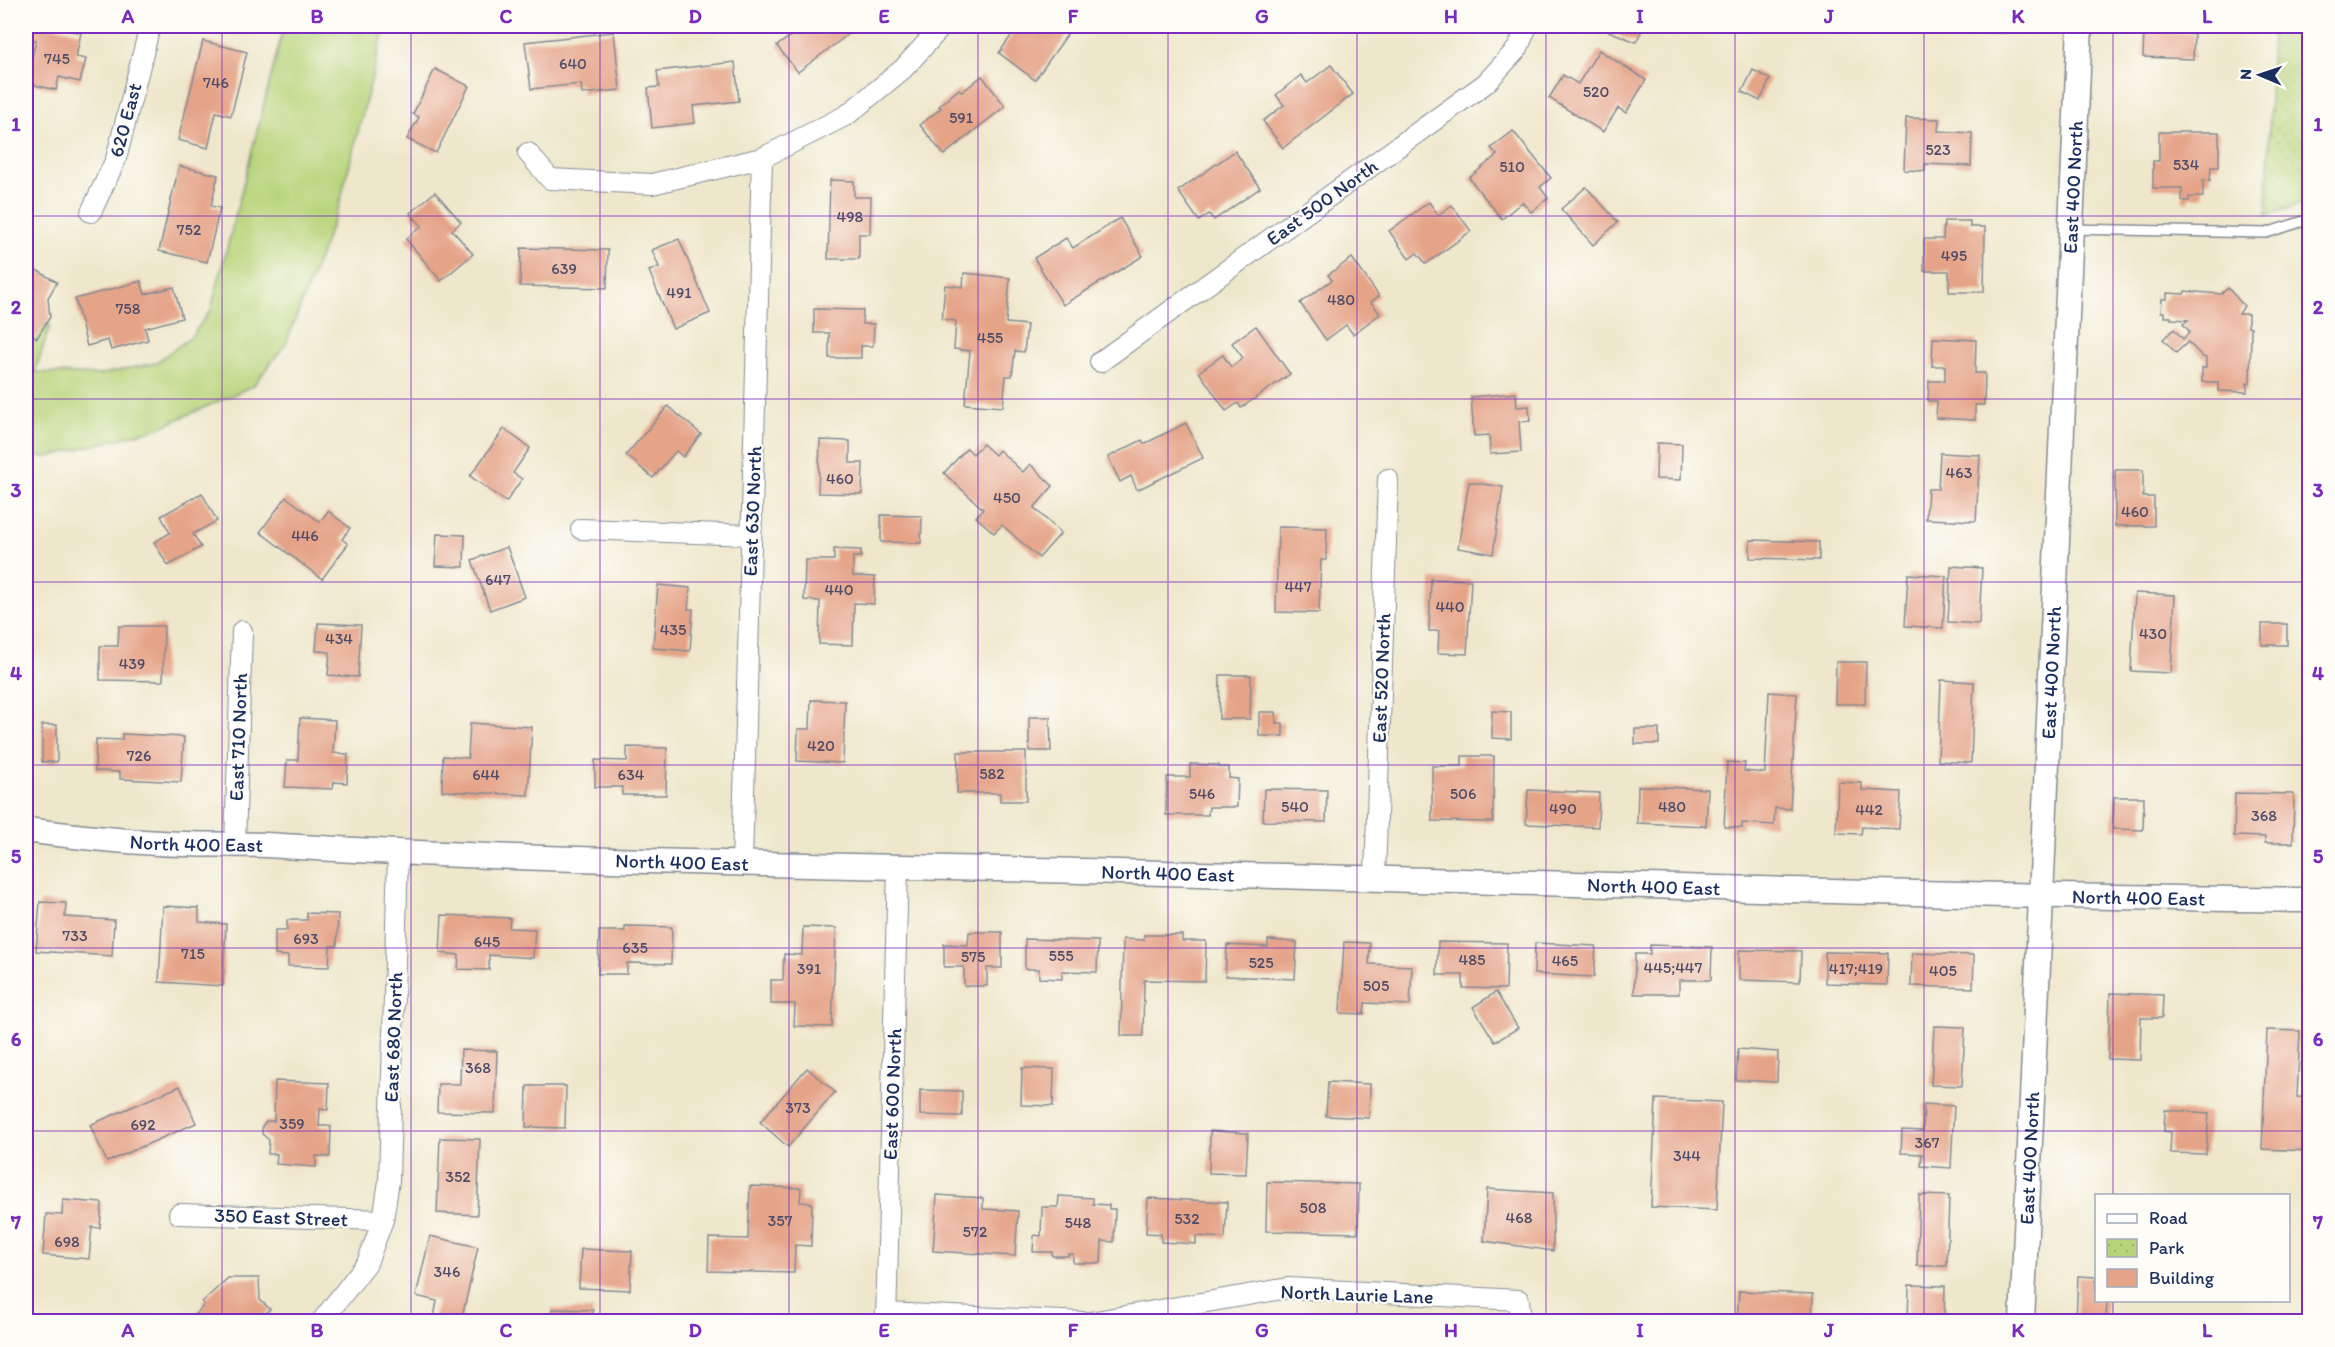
<svg xmlns="http://www.w3.org/2000/svg" width="2335" height="1347" viewBox="0 0 2335 1347" font-family="Itim,sans-serif">
<defs>
<pattern id="park-dots" width="8" height="8" patternUnits="userSpaceOnUse" patternTransform="scale(1.5)"><rect width="8" height="8" fill="#b8d47a"/><path d="M2 2h.1M6 6h.1" fill="none" stroke="#9eb66c" stroke-width="1.8" stroke-linecap="round"/></pattern>
</defs>
<rect width="100%" height="100%" fill="#fdfcf7"/>
<filter id="ink" filterUnits="userSpaceOnUse"><feTurbulence type="fractalNoise" baseFrequency=".0167" numOctaves="2"/><feDisplacementMap in="SourceGraphic" scale="12" xChannelSelector="R" yChannelSelector="G"/><feConvolveMatrix kernelMatrix="1 2 1 2 8 2 1 2 1" color-interpolation-filters="sRGB"/></filter>
<filter id="wash" filterUnits="userSpaceOnUse"><feTurbulence type="fractalNoise" baseFrequency=".008" numOctaves="4" result="noise"/><feDisplacementMap in="SourceGraphic" scale="24" xChannelSelector="R" yChannelSelector="G"/><feGaussianBlur stdDeviation="1.35" result="paint"/><feColorMatrix in="noise" values="0 0 0 0 0 0 0 0 0 0 0 0 0 0 0 0 0 1.4 0 .05"/><feComposite in="paint" operator="in"/></filter>
<g filter="url(#wash)">
<rect width="100%" height="100%" fill="#efe7cb"/>
<path fill="#b8d47a" stroke="#6a826c" stroke-width="1.5" d="M284,26H385L339,206L286,344L253,386L156,429L47,457L26,455V315L50,326L35,372L98,375L155,363L191,337L211,310Z"/>
<path fill="url(#park-dots)" stroke="#6a826c" stroke-width="1.5" d="M2272,26H2309L2310,201L2267,215Z"/>
<g id="blocks">
<g fill="#e5a387">
<path d="M31,26H51L81,33L76,57L86,59L80,82L59,77L56,90L26,83L36,40L28,38Z"/>
<path d="M804,26H844L850,33L798,72L777,46Z"/>
<path d="M1018,26H1067L1063,32L1067,35L1035,80L999,53Z"/>
<path d="M1596,26H1644L1636,42Z"/>
<path d="M1957,26H2006L2005,33L1957,32Z"/>
<path d="M2144,31L2194,34L2193,59L2143,57Z"/>
<path d="M614,32L620,90L582,94L581,84L531,89L525,42Z"/>
<path d="M203,41L247,52L231,116L216,112L208,148L178,140Z"/>
<path d="M1599,50L1646,80L1626,113L1618,108L1603,132L1549,98L1563,75L1578,84Z"/>
<path d="M735,62L739,101L693,106L695,123L652,128L648,88L659,87L657,71Z"/>
<path d="M1331,65L1353,94L1283,148L1263,121L1284,105L1276,95L1301,75L1307,83Z"/>
<path d="M435,69L469,86L436,153L407,139L419,117L413,114Z"/>
<path d="M1753,70L1770,79L1760,101L1742,92Z"/>
<path d="M982,76L1005,106L944,155L920,125L941,108L939,106L959,89L962,92Z"/>
<path d="M1906,118L1939,119L1938,131L1972,133L1971,166L1925,164V171L1904,170Z"/>
<path d="M1513,131L1551,178L1540,187L1548,198L1531,212L1522,202L1502,219L1469,178L1497,155L1491,148Z"/>
<path d="M2159,132H2219V167H2211L2210,181L2203,180V197H2189V201H2182V188H2153V161H2159Z"/>
<path d="M1235,151L1260,188L1214,220L1209,214L1199,221L1178,191Z"/>
<path d="M179,166L218,175L211,206L220,208L207,262L159,251Z"/>
<path d="M830,180L854,181V197H871L870,234H859V259H828Z"/>
<path d="M1586,187L1618,222L1593,245L1561,209Z"/>
<path d="M435,192L461,222L452,230L473,254L441,281L406,239L422,226L410,213Z"/>
<path d="M1429,202L1438,215L1452,205L1471,231L1426,264L1417,253L1409,259L1389,231Z"/>
<path d="M1120,218L1143,256L1063,305L1034,258L1066,238L1073,248Z"/>
<path d="M1944,221H1970V227H1985L1984,292H1949V271H1924V239H1943Z"/>
<path d="M679,239L710,313L673,329L649,271L659,267L652,250Z"/>
<path d="M521,248L608,250L607,288L520,286Z"/>
<path d="M1352,258L1379,296L1371,302L1380,314L1353,334L1346,325L1326,340L1300,303L1332,280L1328,275Z"/>
<path d="M26,264L57,282L48,298L50,317L37,338L26,331Z"/>
<path d="M964,273L1010,278L1006,323L1027,325L1024,352L1015,351L1012,376H1006L1003,407L965,404L970,351L954,349L956,321L942,319L945,285L963,287Z"/>
<path d="M141,281L145,294L174,287L182,318L145,328L148,340L111,350L108,340L87,346L75,299Z"/>
<path d="M2228,288L2244,306L2239,314H2248V327H2251L2250,383H2247V392L2218,391V382H2202V368H2206V358L2203,357L2188,342L2176,353L2163,339L2174,329L2183,339L2190,332L2183,324L2188,320L2171,319V317H2164V312H2161L2162,299H2167V293L2184,294L2185,291L2221,294Z"/>
<path d="M814,309L863,310L862,324H874L873,346H861V358H829V333H814Z"/>
<path d="M1256,326L1290,374L1241,408L1238,403L1226,411L1199,372L1223,355L1231,367L1243,358L1232,343Z"/>
<path d="M1933,338L1976,340L1975,373H1985L1984,405H1975V420L1936,418L1937,401H1928L1929,381H1945V366H1932Z"/>
<path d="M1516,393L1517,407L1529,406L1530,421L1519,422L1521,452L1490,454L1489,435L1474,436L1471,397Z"/>
<path d="M668,406L701,434L683,457L676,451L653,478L626,455Z"/>
<path d="M1186,423L1203,458L1137,490L1131,476L1120,482L1108,457L1142,440L1144,444Z"/>
<path d="M504,429L530,448L513,473L522,479L506,502L470,476Z"/>
<path d="M820,440L850,441V463H863L862,494L818,493Z"/>
<path d="M1657,443L1682,444L1681,480L1656,479Z"/>
<path d="M983,444L995,455L999,450L1023,472L1030,464L1053,486L1034,508L1061,533L1039,558L1002,525L994,533L976,517L983,509L944,473L967,448L973,454Z"/>
<path d="M1940,453L1980,455L1976,521L1926,519L1928,489H1938Z"/>
<path d="M2115,470H2143V497H2154V526H2115Z"/>
<path d="M1469,482L1503,487L1493,554L1458,548Z"/>
<path d="M202,493L217,521L193,534L201,547L168,566L154,542L170,533L161,516Z"/>
<path d="M286,497L320,522L328,511L350,528L342,539L348,544L322,579L260,532Z"/>
<path d="M881,515L922,516L921,543L881,542Z"/>
<path d="M1278,527L1327,528L1326,560H1321L1319,613L1276,612Z"/>
<path d="M437,534L465,535L464,567L435,566Z"/>
<path d="M1750,540L1819,542V560L1750,558Z"/>
<path d="M507,547L525,597L490,610L472,560Z"/>
<path d="M834,549L861,550V557H853V576L875,577L874,604L854,603L853,645L819,644L820,601L804,600L805,560H834Z"/>
<path d="M1951,566L1982,568L1979,624L1948,622Z"/>
<path d="M1908,574L1946,576L1943,628L1905,626Z"/>
<path d="M1431,579L1471,580L1467,654L1438,653L1439,631H1429Z"/>
<path d="M658,585L690,588L688,609H693L690,651L653,648Z"/>
<path d="M2135,593L2175,595L2171,673L2131,671Z"/>
<path d="M318,623L361,625L358,677L328,675L330,652L316,651Z"/>
<rect x="2262" y="624" width="25" height="21"/>
<path d="M119,626H164L163,681L100,680V646H118Z"/>
<path d="M1836,662H1866L1865,704H1835Z"/>
<path d="M1220,675H1251L1250,719H1219Z"/>
<path d="M1941,680L1974,682L1971,763L1938,761Z"/>
<path d="M1769,692L1797,694L1790,809L1775,808L1774,825L1742,823V828L1724,827L1727,762L1745,763L1744,771L1765,773Z"/>
<path d="M811,700L845,701L843,763L797,761L798,729H810Z"/>
<path d="M1492,711L1511,712V739L1492,738Z"/>
<path d="M1259,712H1276V723H1283V736H1259Z"/>
<path d="M1029,717H1050L1051,751H1029Z"/>
<path d="M300,718L335,720L333,753L348,754L347,783L334,782L333,789L285,787L287,760H298Z"/>
<path d="M470,723L532,727L528,795L442,791L443,756L468,758Z"/>
<rect x="42" y="725" width="15" height="37"/>
<rect x="1635" y="729" width="24" height="15"/>
<path d="M122,734L184,737L181,782L120,779V772L95,771L96,739L122,740Z"/>
<path d="M627,747L667,748L666,795H622V787H595V760L627,761Z"/>
<path d="M958,752H1026V801H1000V793H957Z"/>
<path d="M1462,756H1494L1493,822L1432,821V766H1462Z"/>
<path d="M1190,764L1219,765V767H1229V778L1238,779L1237,807H1209L1208,815H1166L1167,777H1190Z"/>
<path d="M1838,782L1862,783V790L1901,792L1899,829L1862,827L1861,834L1836,833Z"/>
<path d="M1638,786L1708,789L1706,826L1637,823Z"/>
<path d="M1264,789L1327,790L1326,822L1263,821Z"/>
<path d="M1528,790L1599,793L1598,827L1526,824Z"/>
<path d="M2235,793L2294,794L2293,843H2265V837L2234,836Z"/>
<path d="M2114,797H2144L2143,830L2113,829Z"/>
<path d="M40,902L66,903L65,917L114,920L112,956L36,951Z"/>
<path d="M163,906L199,908V922L226,924L223,986L159,982Z"/>
<path d="M307,913L338,914L337,946H330L329,967L288,966V956L275,955V930H287V920H307Z"/>
<path d="M442,915L510,918L509,928L535,929L533,958L489,955V970L458,969L459,955L440,953Z"/>
<path d="M625,926L672,927L671,964L627,963V974H598L599,931H625Z"/>
<path d="M803,927L836,928L832,1027L794,1026L795,1004H771V980H783L784,954L802,955Z"/>
<path d="M969,932H1002V968H987V986H964V967H944V944L968,945Z"/>
<path d="M1144,935H1182V941H1206L1205,981L1144,980L1143,1036H1121L1123,939L1144,940Z"/>
<path d="M1025,939L1098,941L1097,972L1062,971V979L1039,978V969H1025Z"/>
<path d="M1268,940L1297,942L1295,979L1225,976L1227,945L1268,947Z"/>
<path d="M1344,942L1370,943L1369,964L1412,966L1410,1005L1365,1003L1364,1014L1340,1013Z"/>
<path d="M1438,942L1507,943L1506,989L1463,988V975H1437Z"/>
<path d="M1535,943L1596,946L1594,977L1534,974Z"/>
<path d="M1650,945L1712,947L1711,980H1679V994H1634L1635,954H1650Z"/>
<path d="M1739,950L1801,951L1800,982L1739,980Z"/>
<path d="M1825,952L1888,953L1887,985L1825,983Z"/>
<path d="M1912,953L1974,955L1973,988L1911,986Z"/>
<path d="M1496,992L1518,1028L1495,1042L1473,1007Z"/>
<path d="M2110,993L2163,995L2162,1018H2141L2140,1060L2108,1059Z"/>
<path d="M1934,1026L1965,1027L1962,1086L1931,1085Z"/>
<path d="M2267,1030L2300,1031L2297,1097L2310,1098V1151L2262,1149Z"/>
<path d="M1738,1049L1778,1052L1777,1082L1736,1080Z"/>
<path d="M461,1050L497,1051L495,1113L437,1112L438,1084H460Z"/>
<path d="M807,1068L835,1092L788,1147L760,1122Z"/>
<path d="M1022,1068L1054,1069L1053,1106L1021,1105Z"/>
<path d="M275,1081L329,1083L328,1110L320,1109L319,1126H331L330,1157L316,1156V1167L276,1164L277,1154H268L269,1140L262,1134V1126L267,1121H274Z"/>
<path d="M1328,1082L1370,1084L1369,1118L1326,1116Z"/>
<path d="M180,1086L196,1123L107,1162L90,1125Z"/>
<path d="M527,1086H566L565,1128L526,1127Z"/>
<path d="M920,1090L962,1091V1116L920,1115Z"/>
<path d="M1656,1099L1722,1102L1717,1210L1651,1207Z"/>
<path d="M1924,1104L1954,1106L1951,1168L1921,1166L1922,1154L1901,1153L1902,1130L1923,1131Z"/>
<path d="M2165,1110L2209,1113L2206,1154L2170,1153L2171,1132L2164,1131Z"/>
<path d="M1210,1131L1248,1133L1246,1174L1209,1173Z"/>
<path d="M440,1138L480,1139L477,1215L437,1213Z"/>
<path d="M1267,1182L1359,1184L1358,1233L1266,1231Z"/>
<path d="M750,1186L801,1188L800,1202L812,1203L811,1246L795,1245L794,1273L708,1271L709,1238L748,1239Z"/>
<path d="M1487,1189L1553,1193V1251L1484,1241Z"/>
<path d="M937,1195L983,1198V1209L1018,1211L1015,1256L933,1251Z"/>
<path d="M1919,1195L1949,1196L1947,1266H1917Z"/>
<path d="M1059,1196L1093,1198V1204L1109,1205V1209H1115L1114,1242L1102,1241L1101,1263H1073V1254H1068V1256H1052V1252H1033L1034,1235L1041,1236L1042,1207H1058Z"/>
<path d="M1148,1198L1227,1202L1225,1238L1196,1236V1244L1161,1242V1234L1146,1233Z"/>
<path d="M63,1200L102,1203L100,1228L92,1227L89,1259L43,1255L46,1214L62,1215Z"/>
<path d="M430,1236L478,1247L461,1322H433L437,1301L416,1296Z"/>
<path d="M581,1249L632,1251L630,1290L579,1288Z"/>
<path d="M2078,1276L2096,1277V1300H2107L2106,1322H2076Z"/>
<path d="M228,1278H259L260,1300L270,1309L258,1322H188L204,1305L202,1302Z"/>
<path d="M1909,1285L1945,1286L1944,1322H1908Z"/>
<path d="M1739,1291L1813,1294L1812,1322H1737Z"/>
<path d="M552,1309L593,1310L592,1322H552Z"/>
<path d="M712,1315L770,1318V1322H712Z"/>
</g>
</g>
</g>
<g filter="url(#ink)">
<use href="#blocks" fill-opacity="0" stroke="#858b94" stroke-width="1.5"/>
<g fill="none" stroke-linecap="round" stroke-linejoin="round">
<g stroke="#858b94" stroke-width="12">
<path id="service" d="M2071,229L2266,233L2310,219"/>
</g>
<g stroke="#858b94" stroke-width="22">
<g id="minor">
<path d="M528,153L550,179L652,184L762,158L847,115L903,69L942,26"/>
<path d="M91,212L116,159L150,26"/>
<path d="M1100,362L1486,83L1518,48L1527,26"/>
<path d="M581,529L751,535"/>
<path d="M235,843L242,631"/>
<path d="M742,864L762,158"/>
<path d="M1375,877L1388,479"/>
<path d="M179,1214L383,1220"/>
<path d="M886,1313L1083,1322"/>
<path d="M321,1322L367,1263L383,1220L389,1181L398,853"/>
<path d="M886,1322L898,867"/>
<path d="M1090,1322L1288,1288L1519,1300L1521,1322"/>
</g>
</g>
<g stroke="#858b94" stroke-width="27">
<g id="tertiary">
<path id="s1" d="M26,830C79,837 132,843 186,844C213,845 239,844 266,845C511,860 756,864 1001,869C1437,879 1873,895 2310,900"/>
<path id="s2" d="M2022,1322L2080,26"/>
</g>
</g>
<use href="#service" stroke="#fff" stroke-width="9"/>
<use href="#minor" stroke="#fff" stroke-width="20"/>
<use href="#tertiary" stroke="#fff" stroke-width="24"/>
</g>
</g>
<path fill="none" stroke="#7b2cbf" stroke-width="1.5" stroke-opacity="0.55" d="M222,26V1322M411,26V1322M600,26V1322M789,26V1322M978,26V1322M1168,26V1322M1357,26V1322M1546,26V1322M1735,26V1322M1924,26V1322M2113,26V1196M26,216H2310M26,399H2310M26,582H2310M26,765H2310M26,948H2310M26,1131H2310M2113,1300V1322"/>
<g text-anchor="middle" dominant-baseline="central" stroke-width="4.5" stroke-linejoin="round" paint-order="stroke">
<g font-size="16" fill="#4e4c68">
<text x="57" y="58">745</text>
<text x="573" y="63">640</text>
<text x="216" y="82">746</text>
<text x="1596" y="91">520</text>
<text x="961" y="117">591</text>
<text x="1938" y="149">523</text>
<text x="2186" y="164">534</text>
<text x="1512" y="166">510</text>
<text x="850" y="216">498</text>
<text x="189" y="229">752</text>
<text x="1954" y="255">495</text>
<text x="564" y="268">639</text>
<text x="679" y="292">491</text>
<text x="1341" y="299">480</text>
<text x="128" y="308">758</text>
<text x="990" y="337">455</text>
<text x="1959" y="472">463</text>
<text x="840" y="478">460</text>
<text x="1007" y="497">450</text>
<text x="2135" y="511">460</text>
<text x="305" y="535">446</text>
<text x="498" y="579">647</text>
<text x="1298" y="586">447</text>
<text x="839" y="589">440</text>
<text x="1450" y="606">440</text>
<text x="673" y="629">435</text>
<text x="2153" y="633">430</text>
<text x="339" y="638">434</text>
<text x="132" y="663">439</text>
<text x="821" y="745">420</text>
<text x="139" y="755">726</text>
<text x="992" y="773">582</text>
<text x="486" y="774">644</text>
<text x="631" y="774">634</text>
<text x="1202" y="793">546</text>
<text x="1463" y="793">506</text>
<text x="1295" y="806">540</text>
<text x="1672" y="806">480</text>
<text x="1563" y="808">490</text>
<text x="1869" y="809">442</text>
<text x="2264" y="815">368</text>
<text x="75" y="935">733</text>
<text x="306" y="938">693</text>
<text x="487" y="941">645</text>
<text x="635" y="947">635</text>
<text x="193" y="953">715</text>
<text x="1061" y="955">555</text>
<text x="973" y="956">575</text>
<text x="1472" y="959">485</text>
<text x="1565" y="960">465</text>
<text x="1261" y="962">525</text>
<text x="1673" y="967">445;447</text>
<text x="809" y="968">391</text>
<text x="1856" y="968">417;419</text>
<text x="1943" y="970">405</text>
<text x="1376" y="985">505</text>
<text x="478" y="1067">368</text>
<text x="798" y="1107">373</text>
<text x="292" y="1123">359</text>
<text x="143" y="1124">692</text>
<text x="1927" y="1142">367</text>
<text x="1687" y="1155">344</text>
<text x="458" y="1176">352</text>
<text x="1313" y="1207">508</text>
<text x="1519" y="1217">468</text>
<text x="1187" y="1218">532</text>
<text x="780" y="1220">357</text>
<text x="1078" y="1222">548</text>
<text x="975" y="1231">572</text>
<text x="67" y="1241">698</text>
<text x="447" y="1271">346</text>
</g>
<g font-size="20" fill="#1b2f5e" stroke="#fdfcf7">
<text transform="translate(125 120) rotate(-75)">620 East</text>
<text stroke="none"><textPath href="#s2" startOffset="1136">East 400 North</textPath></text>
<text transform="translate(1322 202) rotate(-36)">East 500 North</text>
<text transform="translate(752 511) rotate(-88)">East 630 North</text>
<text stroke="none"><textPath href="#s2" startOffset="650">East 400 North</textPath></text>
<text transform="translate(1381 678) rotate(-88)">East 520 North</text>
<text transform="translate(238 737) rotate(-88)">East 710 North</text>
<text stroke="none"><textPath href="#s1" startOffset="171">North 400 East</textPath></text>
<text stroke="none"><textPath href="#s1" startOffset="657">North 400 East</textPath></text>
<text stroke="none"><textPath href="#s1" startOffset="1143">North 400 East</textPath></text>
<text stroke="none"><textPath href="#s1" startOffset="1629">North 400 East</textPath></text>
<text stroke="none"><textPath href="#s1" startOffset="2114">North 400 East</textPath></text>
<text transform="translate(393 1037) rotate(-88)">East 680 North</text>
<text transform="translate(892 1094) rotate(-88)">East 600 North</text>
<text stroke="none"><textPath href="#s2" startOffset="164">East 400 North</textPath></text>
<text transform="translate(281 1217) rotate(2)">350 East Street</text>
<text transform="translate(1357 1294) rotate(2)">North Laurie Lane</text>
</g>
</g>
<rect width="2335" height="1347" fill="none" stroke="#fdfcf7" stroke-width="66"/>
<rect x="2095" y="1194" width="195" height="108" fill="#fdfcf7" stroke="#a3aaba" stroke-width="1.5"/>
<rect x="2107" y="1214" width="30" height="9" fill="#ffffff" stroke="#a3aaba" stroke-width="1.5"/>
<text x="2149" y="1224" font-size="18" fill="#1b2f5e">Road</text>
<rect x="2107" y="1239" width="30" height="18" fill="url(#park-dots)" stroke="#a3aaba" stroke-width="1.5"/>
<text x="2149" y="1254" font-size="18" fill="#1b2f5e">Park</text>
<rect x="2107" y="1269" width="30" height="18" fill="#e5a387" stroke="#a3aaba" stroke-width="1.5"/>
<text x="2149" y="1284" font-size="18" fill="#1b2f5e">Building</text>
<g transform="translate(2260 75) rotate(272)" stroke="#fdfcf7" stroke-width="4.5" paint-order="stroke">
<path d="M0-4.5L10 22L0 15L-10 22Z" fill="#1b2f5e"/>
<text y="-9" font-size="16" font-weight="bold" text-anchor="middle" fill="#1b2f5e">N</text>
</g>
<rect x="33" y="33" width="2269" height="1281" fill="none" stroke="#7b2cbf" stroke-width="2"/>
<g font-size="20" text-anchor="middle" font-weight="bold" fill="#7b2cbf">
<text x="128" y="23">A</text>
<text x="317" y="23">B</text>
<text x="506" y="23">C</text>
<text x="695" y="23">D</text>
<text x="884" y="23">E</text>
<text x="1073" y="23">F</text>
<text x="1262" y="23">G</text>
<text x="1451" y="23">H</text>
<text x="1640" y="23">I</text>
<text x="1829" y="23">J</text>
<text x="2018" y="23">K</text>
<text x="2207" y="23">L</text>
<text x="16" y="131">1</text>
<text x="2318" y="131">1</text>
<text x="16" y="314">2</text>
<text x="2318" y="314">2</text>
<text x="16" y="497">3</text>
<text x="2318" y="497">3</text>
<text x="16" y="680">4</text>
<text x="2318" y="680">4</text>
<text x="16" y="863">5</text>
<text x="2318" y="863">5</text>
<text x="16" y="1046">6</text>
<text x="2318" y="1046">6</text>
<text x="16" y="1229">7</text>
<text x="2318" y="1229">7</text>
<text x="128" y="1337">A</text>
<text x="317" y="1337">B</text>
<text x="506" y="1337">C</text>
<text x="695" y="1337">D</text>
<text x="884" y="1337">E</text>
<text x="1073" y="1337">F</text>
<text x="1262" y="1337">G</text>
<text x="1451" y="1337">H</text>
<text x="1640" y="1337">I</text>
<text x="1829" y="1337">J</text>
<text x="2018" y="1337">K</text>
<text x="2207" y="1337">L</text>
</g>
</svg>
